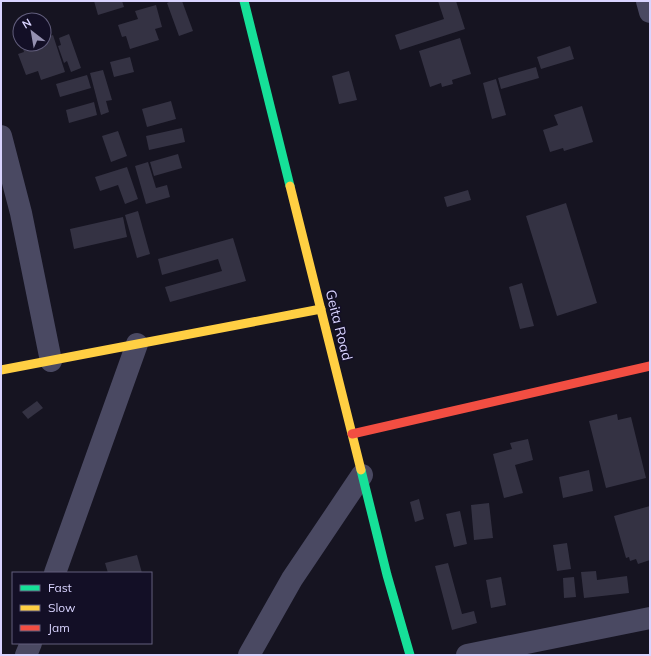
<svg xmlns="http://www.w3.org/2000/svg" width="651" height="656" viewBox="0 0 651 656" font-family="Mulish,sans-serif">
<rect width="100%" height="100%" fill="#161421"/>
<g fill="#343243">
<path d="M94,1H122L124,7L98,15Z"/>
<path d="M171,1H182L193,31L179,36L167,3Z"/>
<path d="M438,1H456L465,29L400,50L395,35L444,19Z"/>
<path d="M156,5L162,27L155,29L159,40L130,49L126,36L122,37L118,25L138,19L135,11Z"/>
<path d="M69,34L81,68L71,72L67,61L64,63L58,46L61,45L59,38Z"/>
<path d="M53,35L65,72L41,80L38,71L26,75L18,54L24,52L22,45L26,44H44V38Z"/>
<path d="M460,38L471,74L452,80L453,84L442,87L441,83L430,87L419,51Z"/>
<path d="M570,46L574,59L541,69L537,57Z"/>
<path d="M130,57L134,72L114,77L110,62Z"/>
<path d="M536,67L539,78L501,89L498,78Z"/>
<path d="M103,70L112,100L106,101L109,112L101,115L90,73Z"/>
<path d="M349,71L357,100L339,104L332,76Z"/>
<path d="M87,75L91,88L60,97L56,84Z"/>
<path d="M496,79L506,115L492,119L483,83Z"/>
<path d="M171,101L176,119L147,127L142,109Z"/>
<path d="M94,102L97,115L69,123L66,110Z"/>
<path d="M582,106L593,142L564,151L563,148L550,152L543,130L558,125L554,115Z"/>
<path d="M182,128L185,142L149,150L146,136Z"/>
<path d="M118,131L127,156L111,162L102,136Z"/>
<path d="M178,154L182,168L154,176L150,162Z"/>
<path d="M148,162L156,188L167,185L170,197L146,204L135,166Z"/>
<path d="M127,167L138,199L125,204L118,185L100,191L95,177Z"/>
<path d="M468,190L471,200L447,207L444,197Z"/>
<path d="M566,203L597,303L557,316L526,216Z"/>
<path d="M138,211L150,254L137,258L125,215Z"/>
<path d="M123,217L127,237L74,249L70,229Z"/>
<path d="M233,238L246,281L170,302L165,287L222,271L218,259L162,275L158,259Z"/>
<path d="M522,283L534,326L520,329L509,287Z"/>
<path d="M37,401L43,408L28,419L22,412Z"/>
<path d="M617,414L618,420L631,417L646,478L606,488L589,421Z"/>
<path d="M528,439L533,460L515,465L523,493L504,498L493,454L512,449L510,443Z"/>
<path d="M589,470L593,491L563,498L559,477Z"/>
<path d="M419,499L424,519L415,522L410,502Z"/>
<path d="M489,503L493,538L474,540L471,505Z"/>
<path d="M650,506V560L638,564L636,559L630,561L629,557L626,558L614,516Z"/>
<path d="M460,511L467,544L454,547L446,514Z"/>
<path d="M567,543L571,569L557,571L553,545Z"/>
<path d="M137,555L142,573H108L105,563Z"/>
<path d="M448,563L462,614L474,611L477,623L452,630L435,566Z"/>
<path d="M596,571L597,580L627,576L629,593L584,598L581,572Z"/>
<path d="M501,577L506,605L491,608L486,580Z"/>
<path d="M574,577L576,597L564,598L563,578Z"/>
</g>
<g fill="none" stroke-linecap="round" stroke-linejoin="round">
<g stroke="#4a4962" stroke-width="22">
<path d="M647,1L650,12"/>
<path d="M1,136L21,213L51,361"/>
<path d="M55,573L137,344"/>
<path d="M26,655L31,643"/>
<path d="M249,655L292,579L362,475"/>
<path d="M467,655L650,618"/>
</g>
<g stroke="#16e098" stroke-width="9">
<path d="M244,1L290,186"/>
<path d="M361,470L387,575L410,655"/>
</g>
<g stroke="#ffcf43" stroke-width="9">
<path d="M290,186L361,470"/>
<path d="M1,370L321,309"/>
</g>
<path stroke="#f24e42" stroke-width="9" d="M352,434L650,366"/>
</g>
<g text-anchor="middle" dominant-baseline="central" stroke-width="3" stroke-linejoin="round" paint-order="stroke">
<g font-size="14" fill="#d9d4ff" stroke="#130f26">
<text transform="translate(339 325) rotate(76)">Geita Road</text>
</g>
</g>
<rect width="651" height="656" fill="none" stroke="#d9d4ff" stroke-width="4"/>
<rect x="12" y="572" width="140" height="72" fill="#130f26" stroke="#625e7d"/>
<rect x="20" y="585" width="20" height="6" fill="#16e098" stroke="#625e7d"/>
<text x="48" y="592" font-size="12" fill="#d9d4ff">Fast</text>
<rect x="20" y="605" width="20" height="6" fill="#ffcf43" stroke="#625e7d"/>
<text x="48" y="612" font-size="12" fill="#d9d4ff">Slow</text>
<rect x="20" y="625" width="20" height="6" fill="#f24e42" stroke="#625e7d"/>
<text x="48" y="632" font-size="12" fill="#d9d4ff">Jam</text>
<g transform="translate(32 32) rotate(329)"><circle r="19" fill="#130f26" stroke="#625e7d"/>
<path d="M0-3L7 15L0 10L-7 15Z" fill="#9591b1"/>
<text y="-6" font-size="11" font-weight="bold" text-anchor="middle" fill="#d9d4ff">N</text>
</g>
</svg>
